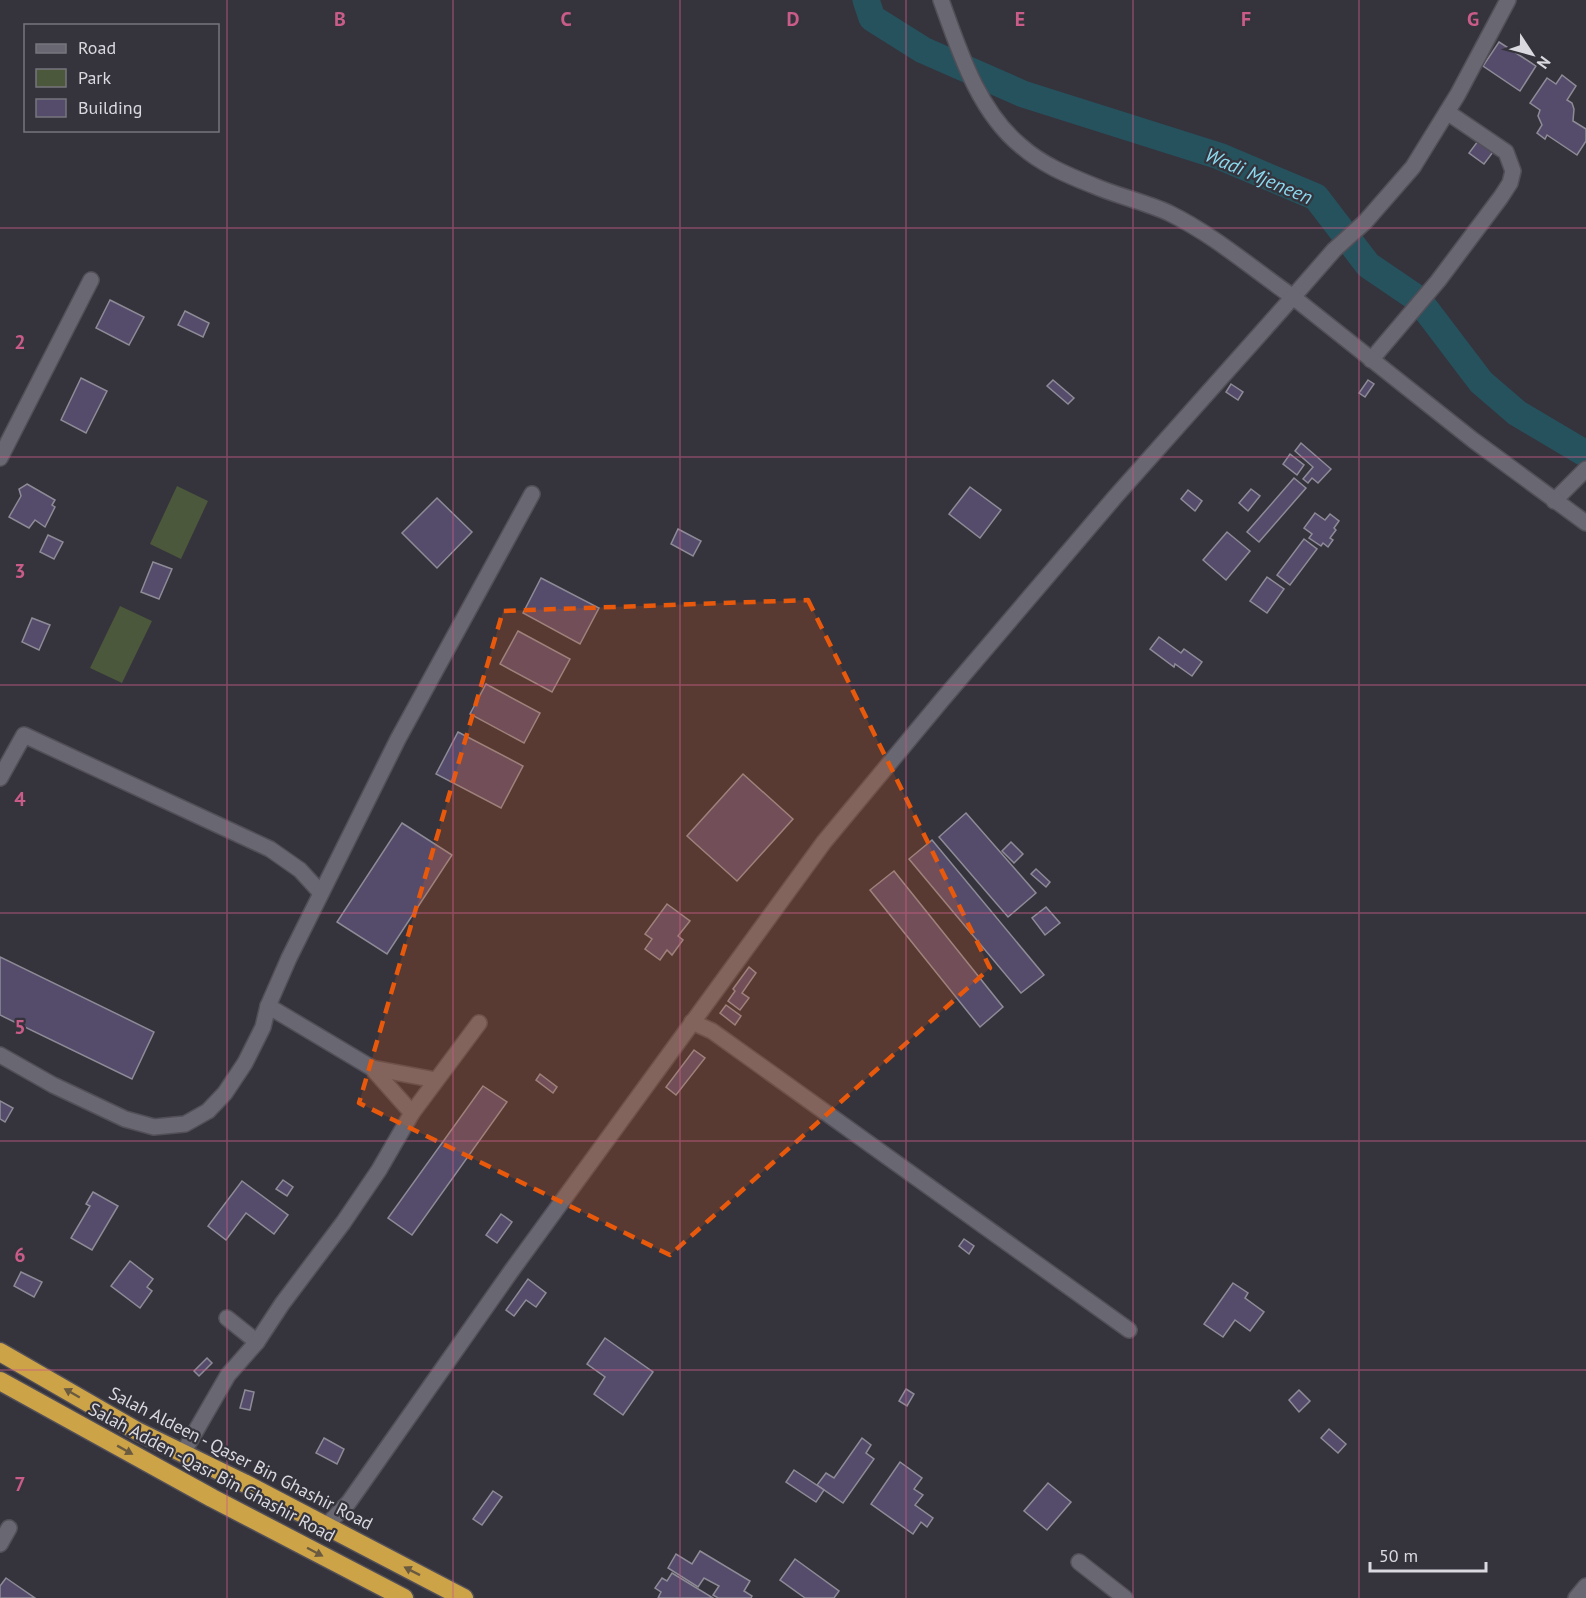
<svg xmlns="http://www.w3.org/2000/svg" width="1586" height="1598" viewBox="0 0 1586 1598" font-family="'PT Sans',sans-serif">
<rect width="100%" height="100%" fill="#35333c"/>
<g fill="#4b583b">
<path d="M177,486L208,501L181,559L150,544Z"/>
<path d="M120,606L152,621L122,683L90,668Z"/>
</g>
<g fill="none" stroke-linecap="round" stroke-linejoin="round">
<path stroke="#26525e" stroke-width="27" d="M866,0L872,18L923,50L1023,94L1219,156L1316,197L1368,265L1418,299L1481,382L1517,413L1586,454"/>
</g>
<g fill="#554c6c" stroke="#8e8b97" stroke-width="1.5">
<path d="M1499,42L1536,66L1520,91L1483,66Z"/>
<path d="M1562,75L1576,86L1567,100L1572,103L1574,109L1573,121L1586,129V141L1577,155L1547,135L1545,139L1537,133L1542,125L1538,116L1540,110L1530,103L1547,78L1556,84Z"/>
<path d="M1478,141L1493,152L1484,164L1469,153Z"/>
<path d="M110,300L144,317L129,345L96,328Z"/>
<path d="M185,311L209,323L203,337L178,325Z"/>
<path d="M81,378L107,391L86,433L61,420Z"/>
<path d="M1053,380L1074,398L1068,404L1047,386Z"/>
<path d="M1368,380L1374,384L1365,397L1359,393Z"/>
<path d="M1231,384L1243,392L1238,400L1226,392Z"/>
<path d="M1301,443L1331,469L1318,483L1312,478L1308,483L1303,479L1313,467L1295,451Z"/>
<path d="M1290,454L1304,465L1297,475L1283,464Z"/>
<path d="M1294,478L1306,488L1259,542L1247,532Z"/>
<path d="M27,484L55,500L52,505L55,507L45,527L35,520L29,528L9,517L21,496L19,489Z"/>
<path d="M970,487L1001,510L980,538L949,514Z"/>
<path d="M1251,489L1260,496L1248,511L1239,503Z"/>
<path d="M1188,490L1202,501L1195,511L1181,499Z"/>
<path d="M437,498L472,532L437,568L402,533Z"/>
<path d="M1315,513L1325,520L1330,514L1339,521L1334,528L1336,530L1330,538L1333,540L1328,547L1323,543L1321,546L1309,538L1312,534L1304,528Z"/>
<path d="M678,529L701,541L693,556L671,544Z"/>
<path d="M1227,532L1250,551L1226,580L1203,560Z"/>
<path d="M48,535L63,542L54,559L40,552Z"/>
<path d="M1304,539L1317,549L1290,585L1277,575Z"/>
<path d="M153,562L172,569L159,599L141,592Z"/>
<path d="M1267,577L1284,589L1267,613L1250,601Z"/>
<path d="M541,578L599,608L580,644L523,613Z"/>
<path d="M32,618L50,625L39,650L22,642Z"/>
<path d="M518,631L570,659L552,692L500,664Z"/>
<path d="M1159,637L1181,653L1184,649L1202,662L1192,676L1175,664L1174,667L1150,649Z"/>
<path d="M486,684L540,713L524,743L470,714Z"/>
<path d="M458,732L523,766L501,808L436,774Z"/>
<path d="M743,774L793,819L737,881L687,836Z"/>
<path d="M966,813L1036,893L1008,917L939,837Z"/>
<path d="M402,823L452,855L387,954L337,922Z"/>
<path d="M932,840L1044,975L1021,993L909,859Z"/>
<path d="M1011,842L1023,854L1014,863L1002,851Z"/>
<path d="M1036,869L1050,882L1046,887L1031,874Z"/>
<path d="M894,871L1003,1007L980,1027L870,890Z"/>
<path d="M667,904L690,921L678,936L683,940L672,955L667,950L660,960L645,949L652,939L645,934Z"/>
<path d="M1046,907L1060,923L1045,935L1032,918Z"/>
<path d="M0,957L154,1032L132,1079L0,1015Z"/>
<path d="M749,967L756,973L742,993L749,998L740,1010L728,1001L735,991L733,989Z"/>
<path d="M726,1005L741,1016L735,1025L720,1013Z"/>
<path d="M694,1050L705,1058L676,1095L666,1087Z"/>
<path d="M540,1074L557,1087L553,1093L536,1080Z"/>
<path d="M483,1086L507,1102L412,1235L388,1218Z"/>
<path d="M0,1101L13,1108L5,1122L0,1119Z"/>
<path d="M283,1180L293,1187L287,1196L276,1189Z"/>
<path d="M242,1181L288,1215L274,1234L246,1213L226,1240L208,1226Z"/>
<path d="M93,1192L118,1206L92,1250L71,1238L90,1206L86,1204Z"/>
<path d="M501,1214L512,1222L497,1243L486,1235Z"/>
<path d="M964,1239L974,1246L969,1254L959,1246Z"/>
<path d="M130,1261L153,1279L147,1287L152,1291L140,1308L111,1286Z"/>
<path d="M21,1272L42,1282L34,1297L14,1286Z"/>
<path d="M528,1279L546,1293L536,1307L526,1300L514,1316L506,1310Z"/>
<path d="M1233,1283L1248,1293L1245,1298L1264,1312L1250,1331L1235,1320L1223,1337L1204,1324Z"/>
<path d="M605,1338L653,1372L623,1415L594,1394L605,1377L587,1364Z"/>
<path d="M207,1358L212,1363L199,1376L194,1371Z"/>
<path d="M906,1389L914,1394L907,1406L899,1401Z"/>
<path d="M245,1390L254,1392L250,1410L240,1408Z"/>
<path d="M1299,1390L1310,1401L1299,1412L1289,1400Z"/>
<path d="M1329,1429L1346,1444L1338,1453L1321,1438Z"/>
<path d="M324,1438L344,1449L337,1464L316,1453Z"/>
<path d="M862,1438L871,1445L866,1453L874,1459L843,1503L817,1485L826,1473L834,1478Z"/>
<path d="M900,1462L922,1478L914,1489L923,1495L915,1505L933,1518L927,1527L921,1522L913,1534L871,1504Z"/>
<path d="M794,1470L824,1490L816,1502L786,1482Z"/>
<path d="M1048,1483L1071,1502L1047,1530L1024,1511Z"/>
<path d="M493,1491L502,1497L482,1525L473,1519Z"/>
<path d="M700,1551L750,1581L744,1591L752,1596L751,1598H718L713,1595L719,1586L704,1578L698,1587L668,1568L676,1554L692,1564Z"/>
<path d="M795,1559L839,1591L834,1598H805L780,1580Z"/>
<path d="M672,1573L713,1598H658L661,1592L655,1588L662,1578L667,1581Z"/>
<path d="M6,1578L35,1598H0V1586Z"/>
</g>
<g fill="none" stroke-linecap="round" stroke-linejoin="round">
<g stroke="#524f58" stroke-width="18">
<g id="minor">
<path d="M941,0C959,50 978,111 1021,146C1041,164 1067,175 1092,185C1117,196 1145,202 1169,213C1214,235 1253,269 1293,297L1334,250L1365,222L1413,167L1458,94L1508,0"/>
<path d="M1371,360L1438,281L1501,197L1510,183L1513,171L1506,152L1447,112"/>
<path d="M0,458L91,280"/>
<path d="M1554,501L1586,469"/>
<path d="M0,778L24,735L270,849L300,870L321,893"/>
<path d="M268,1006L372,1068L412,1113"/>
<path d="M692,1022L712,1031L1129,1330"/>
<path d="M0,1055L53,1085L125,1119L154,1127L185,1124L208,1111L225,1093L245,1063L263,1027L268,1006L289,958L398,739L532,494"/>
<path d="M372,1068L436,1080"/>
<path d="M227,1318L257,1342"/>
<path d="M183,1453L228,1375L257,1342L282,1304L343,1223L379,1170L412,1113L479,1023"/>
<path d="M326,1526L349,1502L512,1270L824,842L942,700L1115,497L1293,297L1473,440L1586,523"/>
<path d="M0,1544L9,1528"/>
<path d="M1079,1562L1125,1598"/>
<path d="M1576,1598L1586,1586"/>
</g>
</g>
<g stroke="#524f58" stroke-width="21">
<g id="highway">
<path d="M0,1352L137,1431L244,1483L464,1598"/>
<path d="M0,1381L212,1498L404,1598"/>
</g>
</g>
<use href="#minor" stroke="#696771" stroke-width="15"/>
<use href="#highway" stroke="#cda347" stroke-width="18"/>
</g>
<defs><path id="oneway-solid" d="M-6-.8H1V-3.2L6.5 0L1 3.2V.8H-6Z" transform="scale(1.5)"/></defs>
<g fill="#6a5a40">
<use href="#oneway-solid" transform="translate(72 1393) rotate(-150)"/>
<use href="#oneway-solid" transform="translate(125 1450) rotate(29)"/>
<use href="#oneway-solid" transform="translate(315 1552) rotate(28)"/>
<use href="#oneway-solid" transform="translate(412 1571) rotate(-153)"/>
</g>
<path fill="#e8590c" fill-opacity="0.2" stroke="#e8590c" stroke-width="4.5" stroke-dasharray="12 8" stroke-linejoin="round" d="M808,600L990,968L670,1255L359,1103L503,611Z"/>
<path fill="none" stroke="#ca5c89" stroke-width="1.5" stroke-opacity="0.55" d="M227,0V1598M453,0V1598M680,0V1598M906,0V1598M1133,0V1598M1359,0V1598M0,228H1586M0,457H1586M0,685H1586M0,913H1586M0,1141H1586M0,1370H1586"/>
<g text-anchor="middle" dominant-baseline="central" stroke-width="4.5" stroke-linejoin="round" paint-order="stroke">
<g font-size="18" fill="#dad9df" stroke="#35333c">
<text transform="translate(241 1458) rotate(27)">Salah Aldeen - Qaser Bin Ghashir Road</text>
<text transform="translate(212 1472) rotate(28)">Salah Adden -Qasr Bin Ghashir Road</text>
</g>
<g font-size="20" font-style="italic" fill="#8bd9ef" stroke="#35333c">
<text transform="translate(1259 176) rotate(23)">Wadi Mjeneen</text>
</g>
</g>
<g font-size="20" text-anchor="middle" font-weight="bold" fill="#ca5c89" stroke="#35333c" stroke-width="4.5" stroke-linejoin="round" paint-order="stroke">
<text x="340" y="26">B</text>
<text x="566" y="26">C</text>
<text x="793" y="26">D</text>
<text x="1020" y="26">E</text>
<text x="1246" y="26">F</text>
<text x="1473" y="26">G</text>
<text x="20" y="349">2</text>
<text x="20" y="578">3</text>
<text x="20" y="806">4</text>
<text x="20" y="1034">5</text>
<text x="20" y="1262">6</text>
<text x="20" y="1491">7</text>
</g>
<rect x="24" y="24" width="195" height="108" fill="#35333c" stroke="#77757d" stroke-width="1.5"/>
<rect x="36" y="44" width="30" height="9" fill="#696771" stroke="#77757d" stroke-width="1.5"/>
<text x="78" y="54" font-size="18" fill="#dad9df">Road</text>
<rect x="36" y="69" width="30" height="18" fill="#4b583b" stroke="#77757d" stroke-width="1.5"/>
<text x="78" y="84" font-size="18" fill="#dad9df">Park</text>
<rect x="36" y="99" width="30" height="18" fill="#554c6c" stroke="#77757d" stroke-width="1.5"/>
<text x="78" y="114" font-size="18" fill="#dad9df">Building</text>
<g transform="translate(1532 54) rotate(126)" stroke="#35333c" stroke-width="4.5" paint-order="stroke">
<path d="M0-4.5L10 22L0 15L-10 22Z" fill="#dad9df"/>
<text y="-9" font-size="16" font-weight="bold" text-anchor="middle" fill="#dad9df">N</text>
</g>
<path d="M1370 1562v9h116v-9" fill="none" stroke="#dad9df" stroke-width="3"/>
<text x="1379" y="1562" font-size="18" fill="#dad9df" stroke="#35333c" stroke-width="4.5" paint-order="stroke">50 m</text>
</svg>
